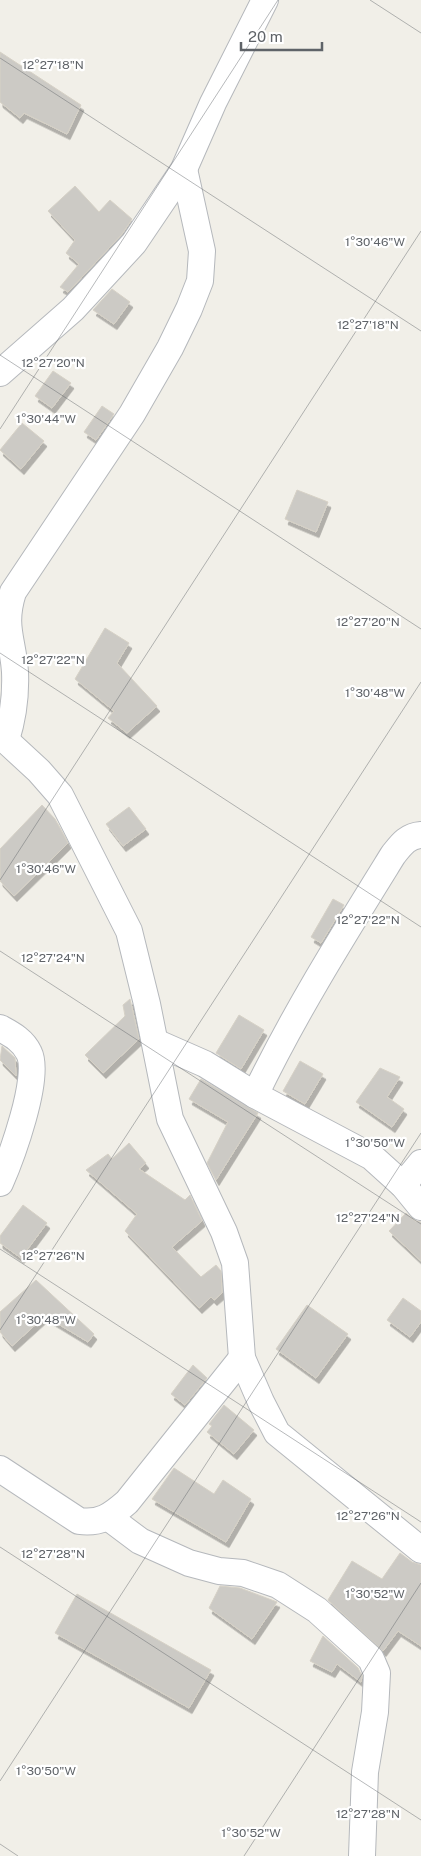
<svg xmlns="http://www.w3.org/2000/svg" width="421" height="1856" viewBox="0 0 421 1856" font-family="'Public Sans',sans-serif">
<defs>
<filter id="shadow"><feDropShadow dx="3" dy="5.5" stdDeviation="0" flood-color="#0004"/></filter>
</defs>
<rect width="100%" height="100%" fill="#f1efe8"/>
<g fill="#cccac5" stroke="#d6d1c6" filter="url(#shadow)">
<path d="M0,52L81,105L67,134L24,113L20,118L0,102Z"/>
<path d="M75,186L99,212L110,200L132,219L122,234L68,292L60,287L79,264L66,253L75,240L48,211Z"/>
<path d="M112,289L130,302L114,324L93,310Z"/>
<path d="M53,371L71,383L52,408L35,396Z"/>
<path d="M102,406L114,414L96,440L84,432Z"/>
<path d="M22,423L44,441L21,469L0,450Z"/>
<path d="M297,490L328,502L316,532L285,519Z"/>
<path d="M105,628L129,643L117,663L157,706L127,733L108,718L114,711L75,679Z"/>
<path d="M42,805L55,819L68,843L14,896L0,881V849Z"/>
<path d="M129,807L146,829L123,846L106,824Z"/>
<path d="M333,899L344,905L321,943L311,937Z"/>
<path d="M130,999L139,1039L103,1073L85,1055L125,1016L123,1005Z"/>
<path d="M239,1015L264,1030L241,1069L216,1053Z"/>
<path d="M2,1046L15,1058L16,1076L0,1060Z"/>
<path d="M300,1061L323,1074L305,1104L283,1091Z"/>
<path d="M380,1068L400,1077L387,1097L404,1109L392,1127L356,1102Z"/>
<path d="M201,1079L258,1113L216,1180L207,1163L228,1122L189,1099Z"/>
<path d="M129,1143L146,1163L139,1169L185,1200L190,1195L202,1221L172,1247L201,1277L216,1265L221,1271L222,1293L214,1300L211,1297L199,1308L125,1231L137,1214L86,1170L108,1154L112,1159Z"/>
<path d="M23,1205L47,1223L21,1258L0,1243V1236Z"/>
<path d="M406,1213L415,1221L421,1222V1261L389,1231Z"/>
<path d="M36,1280L94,1334L88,1342L45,1316L12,1346L0,1332V1312Z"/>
<path d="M403,1298L421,1311V1322L410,1337L387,1320Z"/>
<path d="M307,1305L348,1334L316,1378L276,1349Z"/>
<path d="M193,1365L207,1378L185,1405L171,1394Z"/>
<path d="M224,1405L254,1430L234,1454L207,1432L212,1426L209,1424Z"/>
<path d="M174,1468L214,1494L223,1480L251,1499L226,1542L152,1499Z"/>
<path d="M400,1553L412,1562L421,1565V1646L398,1631L383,1651L328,1600L352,1561L382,1579Z"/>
<path d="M220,1586L240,1588L277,1602L252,1639L209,1608Z"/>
<path d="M77,1594L211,1670L189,1708L55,1633Z"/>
<path d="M323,1636L358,1668L362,1676L361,1682L337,1664L332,1672L310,1661Z"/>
</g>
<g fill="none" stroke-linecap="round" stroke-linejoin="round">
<g stroke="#b5b8bc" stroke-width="28">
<g id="minor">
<path d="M0,373L73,309L134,243L184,169L213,103L265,0"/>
<path d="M0,735L39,771L60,795L129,931L147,1004L170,1119L224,1232L235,1263L242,1358L261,1402L277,1433L421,1550"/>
<path d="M6,740C13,718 16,695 15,672C13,639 2,627 13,592L132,414L170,348L189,309L200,281L202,251L184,169"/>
<path d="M0,1028C11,1034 23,1040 29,1053C41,1077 11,1158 0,1183"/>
<path d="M155,1042L205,1064L255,1095L372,1157L403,1185L421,1207"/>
<path d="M255,1095C295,1012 344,934 393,855C401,845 407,836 421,835"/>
<path d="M403,1185L421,1163"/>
<path d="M0,1469L79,1521C100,1524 111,1516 127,1502L242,1358"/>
<path d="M108,1517L140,1541L189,1563L219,1571L243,1573L278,1585L317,1610L371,1659L377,1673L375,1712L365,1772L362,1856"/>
</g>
</g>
<use href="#minor" stroke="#fff" stroke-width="26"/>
</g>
<path fill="none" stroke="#5f6368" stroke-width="1" stroke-opacity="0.45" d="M370,0L421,33M0,58L421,331M0,355L421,629M0,429L278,0M0,653L421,927M0,880L421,231M0,951L421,1224M0,1249L421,1522M0,1330L421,682M0,1547L421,1820M0,1781L421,1133M0,1844L18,1856M244,1856L421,1583"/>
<g font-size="12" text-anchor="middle" fill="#5f6368" stroke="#fff" stroke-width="4.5" stroke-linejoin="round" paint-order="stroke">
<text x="53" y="69">12°27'18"N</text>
<text x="375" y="246">1°30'46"W</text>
<text x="368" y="329">12°27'18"N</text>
<text x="53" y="367">12°27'20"N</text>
<text x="46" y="423">1°30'44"W</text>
<text x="368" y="626">12°27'20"N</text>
<text x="53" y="664">12°27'22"N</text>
<text x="375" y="697">1°30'48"W</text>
<text x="46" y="873">1°30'46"W</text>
<text x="368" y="924">12°27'22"N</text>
<text x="53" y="962">12°27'24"N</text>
<text x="375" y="1147">1°30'50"W</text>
<text x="368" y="1222">12°27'24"N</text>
<text x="53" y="1260">12°27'26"N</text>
<text x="46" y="1324">1°30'48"W</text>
<text x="368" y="1520">12°27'26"N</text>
<text x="53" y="1558">12°27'28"N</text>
<text x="375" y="1598">1°30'52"W</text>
<text x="46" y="1775">1°30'50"W</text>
<text x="368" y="1818">12°27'28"N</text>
<text x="251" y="1837">1°30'52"W</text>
</g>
<path d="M241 42v8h81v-8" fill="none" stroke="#5f6368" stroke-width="2.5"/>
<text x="248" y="42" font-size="15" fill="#5f6368" stroke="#ffffff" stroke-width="4" paint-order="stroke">20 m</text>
</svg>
